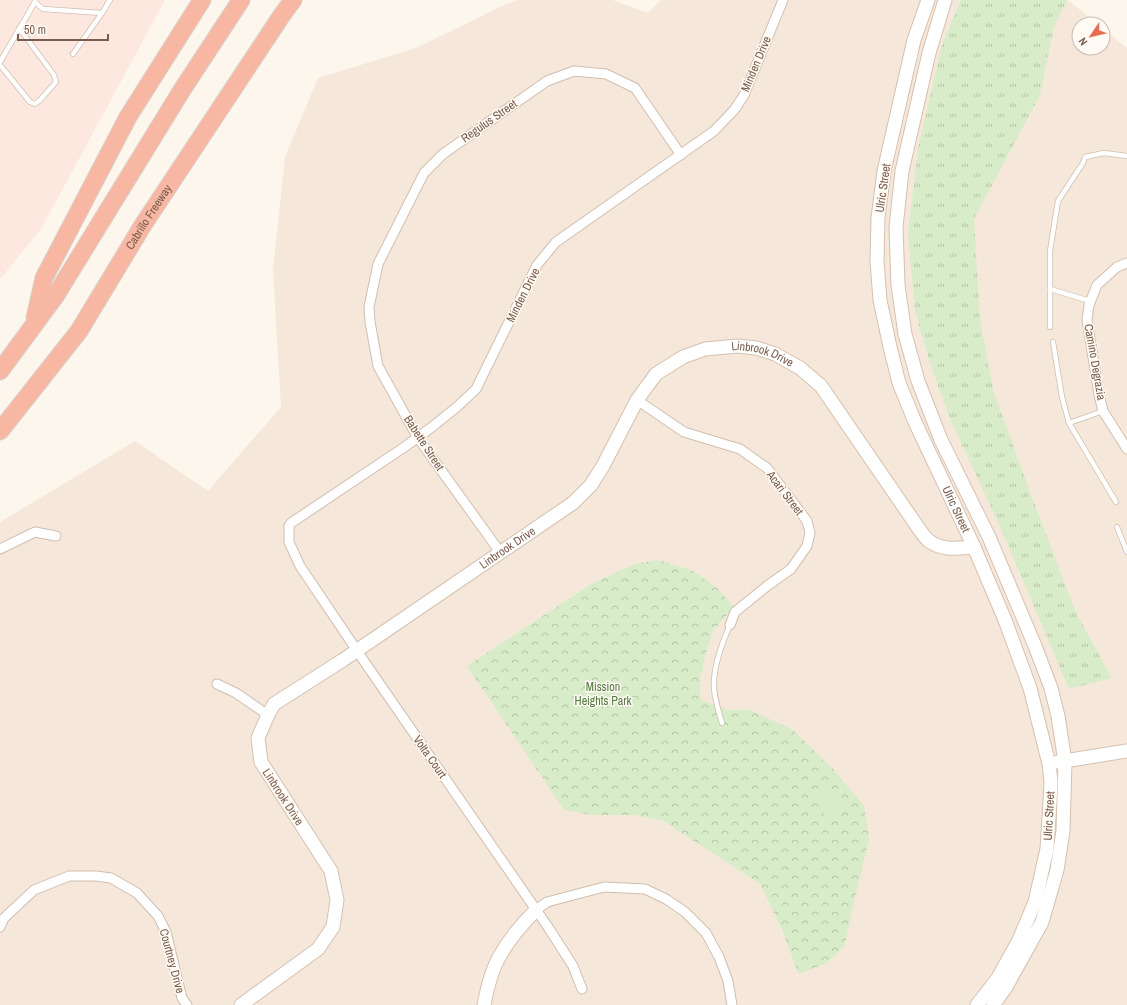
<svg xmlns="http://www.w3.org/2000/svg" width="1127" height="1005" viewBox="0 0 1127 1005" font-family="'Archivo Narrow',sans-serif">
<defs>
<pattern id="grass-tufts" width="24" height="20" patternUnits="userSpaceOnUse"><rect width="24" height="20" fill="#d8ecc9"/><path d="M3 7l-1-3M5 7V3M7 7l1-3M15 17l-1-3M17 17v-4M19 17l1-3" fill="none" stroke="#b4c2a5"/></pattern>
<pattern id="park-crowns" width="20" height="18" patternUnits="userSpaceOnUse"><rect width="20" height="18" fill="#d8ecc9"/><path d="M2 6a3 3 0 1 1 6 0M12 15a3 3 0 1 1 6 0" fill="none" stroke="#b4c2a5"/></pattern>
</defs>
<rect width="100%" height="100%" fill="#fdf6ec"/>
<path fill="#f5e8da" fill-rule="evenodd" d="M517,0H613L648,13L661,0H1068L1098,24H1079V48H1103V28L1127,48V1005H0V522L135,441L208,491L281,407L273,270L285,157L318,78L416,48L502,6ZM634,564L734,607L714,630L707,650L700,680L701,700L729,710H751L853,906L845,946L798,974L783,932L760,884L663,821L633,815H592L467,666L591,584Z"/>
<path fill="#fde8e0" d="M0,0H165L41,229L0,279Z"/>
<path fill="url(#grass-tufts)" d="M961,0H1067L1054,27L1040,95L974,219L980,321L994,393L1032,497L1076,613L1112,678L1069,689L999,524L950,419L929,360L915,311L908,234L918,149L942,45Z"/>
<path fill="url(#park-crowns)" d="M659,560L693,571L717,588L734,607L714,630L707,650L700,680L701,700L729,710H751L793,730L833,769L864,806L869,840L853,906L845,946L825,964L798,974L783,932L760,884L663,821L633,815H592L564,810L467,666L591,584L634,564Z"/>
<path fill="#d8ecc9" d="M833,789L846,811L829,821L815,799Z"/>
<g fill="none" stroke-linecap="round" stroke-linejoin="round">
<g stroke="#d1beb0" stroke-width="6">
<g id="lane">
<path d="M35,0V2L43,9L102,13L110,0"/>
<path d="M73,54L102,13"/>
<path d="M0,62L35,2"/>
<path d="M0,65L30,102L35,104L40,100L56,82L54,75L19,28"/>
<path d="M1050,289L1090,301"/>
<path d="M1050,327V251L1058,201L1083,163L1085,157L1104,153L1127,156"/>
<path d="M1053,342L1062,397L1069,423L1103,411"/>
<path d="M1069,423L1116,502"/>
<path d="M1117,527L1127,552"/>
<path d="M722,723C718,709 713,694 714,680C715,663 723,640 730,625"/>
</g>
</g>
<g stroke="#d1beb0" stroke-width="11">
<g id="street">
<path d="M1127,263L1117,267L1097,285L1089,305L1087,320L1099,395L1103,411L1127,449"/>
<path d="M637,400L684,432L740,449L767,468L807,521L810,533L807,546L791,569L767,586L735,612L730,625"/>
<path d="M0,549L35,532L56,536"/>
<path d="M500,552L418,438L378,366L370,322L369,307L378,264L424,173L443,154L547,81L574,71L606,74L635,88L681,155"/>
<path d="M217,684L236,693L268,715"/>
<path d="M536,910L547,902L604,887L645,889L666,899L685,912L706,933L719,957L728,981L732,1005"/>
<path d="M0,927L4,918L34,890L69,876H96L111,878L137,893L158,916L166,932L182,998L187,1005"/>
<path d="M582,989L573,966L548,927L368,667L300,566L289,542V526L291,523L403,448L432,427L458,406L476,389L537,265L556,242L714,131L735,109L744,95L783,0"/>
</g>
</g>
<g stroke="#d6c0b0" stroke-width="15">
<g id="secondary">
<path id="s1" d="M928,0L914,40L884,171L878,218L877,261L880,300L890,347L899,383L915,422L974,547L1005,620L1030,688L1049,764L1051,782L1050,801L1047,849L1035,902L1019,940L998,978L977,1005"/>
<path d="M945,0L929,53L902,171L896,227L898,285L905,334L918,381L941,440L989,537L1035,646L1051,688L1058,716L1065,762L1063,831L1057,870L1042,922L1006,987L993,1005"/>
<path d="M1058,762L1127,751"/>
<path id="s2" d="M241,1005L318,949L333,927L337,900L331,871L261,762L258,738L268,715L274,704L343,660L573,503L591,485L603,466L637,400L656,374L683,357L705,349L738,346L756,348L775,354L800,368L821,386L919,529C922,533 925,538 929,541C942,551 959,548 974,547"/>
<path d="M484,1005C487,989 492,968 501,954C510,938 523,923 536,910"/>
</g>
</g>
<g stroke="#dad1cd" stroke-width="19">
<g id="highway">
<path d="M35,318L44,278L128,117L202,0"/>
<path d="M0,371L56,295L182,90L241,0"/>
<path id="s3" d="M0,431L79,331L143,225L282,15L293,0"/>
</g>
</g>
<use href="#lane" stroke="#fff" stroke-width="4.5"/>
<use href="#street" stroke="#fff" stroke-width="9"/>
<use href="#secondary" stroke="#fff" stroke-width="13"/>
<use href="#highway" stroke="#f7b7a3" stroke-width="17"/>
</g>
<g text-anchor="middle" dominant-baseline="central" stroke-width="3" stroke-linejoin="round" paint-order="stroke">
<g font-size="12" fill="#7a5c4d" stroke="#fffaf3">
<text transform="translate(756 64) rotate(-67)">Minden Drive</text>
<text transform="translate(489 121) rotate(-35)">Regulus Street</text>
<text transform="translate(883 188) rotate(-82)">Ulric Street</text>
<text stroke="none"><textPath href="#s3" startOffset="261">Cabrillo Freeway</textPath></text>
<text transform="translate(523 295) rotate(-63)">Minden Drive</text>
<text stroke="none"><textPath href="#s2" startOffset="999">Linbrook Drive</textPath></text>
<text transform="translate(1095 362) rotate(80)">Camino Degrazia</text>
<text transform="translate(424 443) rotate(57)">Babette Street</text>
<text transform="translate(785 493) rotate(53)">Acari Street</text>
<text stroke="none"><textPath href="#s1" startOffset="530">Ulric Street</textPath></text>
<text stroke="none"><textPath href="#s2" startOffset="651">Linbrook Drive</textPath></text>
<text transform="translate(430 757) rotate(55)">Volta Court</text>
<text transform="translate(283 797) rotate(57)">Linbrook Drive</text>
<text transform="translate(1049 816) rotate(-87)">Ulric Street</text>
<text transform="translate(172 961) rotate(75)">Courtney Drive</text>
</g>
<g font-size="12" fill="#537a41" stroke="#fffaf3">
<text x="603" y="687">Mission<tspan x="603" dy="14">Heights Park</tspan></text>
</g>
</g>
<g transform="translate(1091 36) rotate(235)"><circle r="19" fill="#fffaf3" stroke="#cabbb1"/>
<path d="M0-3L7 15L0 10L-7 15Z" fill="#e76f51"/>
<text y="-6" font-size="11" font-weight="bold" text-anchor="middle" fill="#7a5c4d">N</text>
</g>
<path d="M18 34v6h90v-6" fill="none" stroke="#7a5c4d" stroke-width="2"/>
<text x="24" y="34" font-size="12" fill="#7a5c4d" stroke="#fffaf3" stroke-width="3" paint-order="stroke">50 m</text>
</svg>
